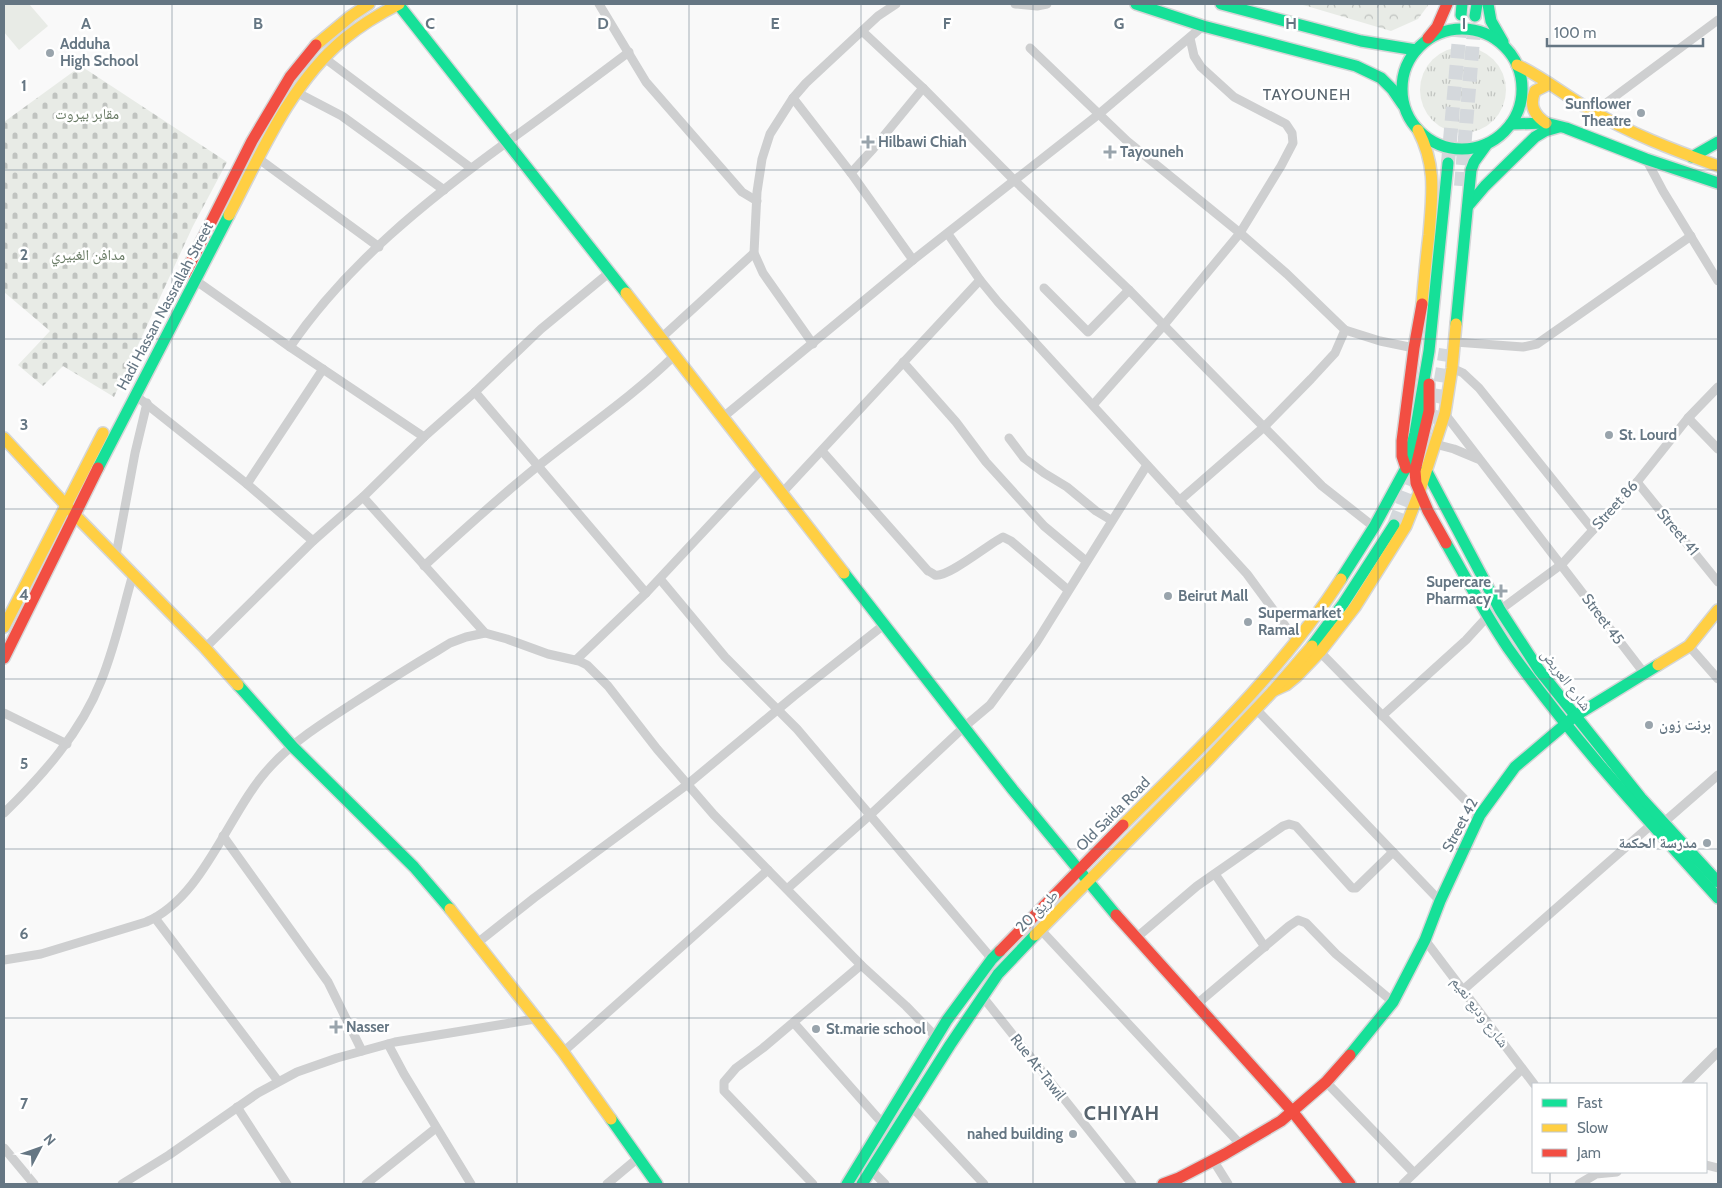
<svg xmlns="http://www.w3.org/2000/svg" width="1722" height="1188" viewBox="0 0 1722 1188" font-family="Cabin,'Noto Naskh Arabic',sans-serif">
<defs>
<pattern id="grass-tufts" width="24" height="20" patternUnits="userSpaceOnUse" patternTransform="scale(1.25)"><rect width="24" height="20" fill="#e8ebe6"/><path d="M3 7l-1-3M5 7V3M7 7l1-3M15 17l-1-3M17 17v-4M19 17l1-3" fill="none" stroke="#c0c3c0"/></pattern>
<pattern id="cemetery-stones" width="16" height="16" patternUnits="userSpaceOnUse" patternTransform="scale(1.25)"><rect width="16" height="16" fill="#e8ebe6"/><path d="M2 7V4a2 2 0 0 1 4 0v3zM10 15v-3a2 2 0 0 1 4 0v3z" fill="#c0c3c0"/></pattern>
<pattern id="park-crowns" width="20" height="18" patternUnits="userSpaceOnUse" patternTransform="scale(1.25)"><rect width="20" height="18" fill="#e8ebe6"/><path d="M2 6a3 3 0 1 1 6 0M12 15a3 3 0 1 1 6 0" fill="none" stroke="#c0c3c0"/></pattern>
</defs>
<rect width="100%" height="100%" fill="#f9f9f9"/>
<circle fill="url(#grass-tufts)" cx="1463" cy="90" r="43"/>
<path fill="url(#cemetery-stones)" d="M81,66L227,162L193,226L114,397L63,366L43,386L18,365L50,331L4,292V122Z"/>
<path fill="url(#park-crowns)" d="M1300,4H1429L1418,19L1391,31Z"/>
<path fill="#e8ebe6" d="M4,4H29L48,26L19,50L4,32Z"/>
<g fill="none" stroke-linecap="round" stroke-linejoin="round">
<g stroke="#d4d8dc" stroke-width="14" stroke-dasharray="14 7" stroke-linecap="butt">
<path d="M1448,163L1461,15"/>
<path d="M1461,186L1475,16"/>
<path d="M1431,423L1439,392L1446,349"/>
<path d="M1394,525L1416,470"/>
</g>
<g stroke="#d5d6d7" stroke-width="14">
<g id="fast">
<path d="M398,4L626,293"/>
<path d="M1136,4L1203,26L1356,66L1381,78L1392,89L1403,105"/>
<path d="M1221,4L1361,41L1416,50"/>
<path d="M1488,4L1491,21L1503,42"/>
<path d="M1461,15L1462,4"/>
<path d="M1475,16L1477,4"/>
<circle cx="1462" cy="89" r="60"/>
<path d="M1511,124L1546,123L1566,128L1646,159L1718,183"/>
<path d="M1692,157L1718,142"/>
<path d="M1468,206L1485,186L1535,137L1545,131L1559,127"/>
<path d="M1456,324L1471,170L1474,162L1487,144"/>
<path d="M98,468L229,215"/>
<path d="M1426,470L1500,610L1539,670L1641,798L1718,882"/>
<path d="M1446,543C1466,578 1485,614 1508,648C1571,737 1645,817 1718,898"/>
<path d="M844,573L1013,790L1116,915"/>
<path d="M1341,579L1374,527L1406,468L1415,433L1429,351L1448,163"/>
<path d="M1312,646L1343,604L1394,525"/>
<path d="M238,685L293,747L414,867L450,909"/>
<path d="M1350,1055L1393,1002L1425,940L1440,901L1480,815L1515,767L1575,716L1658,665"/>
<path d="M611,1119L657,1184"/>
<path d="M847,1184L947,1020L992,959L1000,951"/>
<path d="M862,1184L950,1045L998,974L1035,935"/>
</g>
</g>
<g stroke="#d5d6d7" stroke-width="14">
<g id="slow">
<path d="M316,45L351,16L369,4"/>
<path d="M1517,65C1543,77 1564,95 1589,109C1629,133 1673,150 1718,166"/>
<path d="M1546,123C1534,115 1529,105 1535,91L1549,84"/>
<path d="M1418,130C1437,167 1432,195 1429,235C1426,258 1424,281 1422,304"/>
<path d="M229,215C261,154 290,84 344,39C361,25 379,14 399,4"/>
<path d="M626,293L844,573"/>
<path d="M4,438L76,516L205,648L238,685"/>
<path d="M4,627L103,433"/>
<path d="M1658,665L1689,646L1718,610"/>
<path d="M1273,691L1286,685L1297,676L1320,652L1355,607L1406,526L1419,493L1445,413L1452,368L1456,324"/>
<path d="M1123,825C1200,748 1281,672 1341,579"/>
<path d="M450,909L563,1052L611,1119"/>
<path d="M1035,935L1206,762L1273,691L1312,646"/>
</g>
</g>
<g stroke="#d5d6d7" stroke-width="14">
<g id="jam">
<path d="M1428,38L1437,27L1447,4"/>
<path d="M185,274L252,141L290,77L316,45"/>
<path d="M1429,384V411L1415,471L1416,483L1428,511L1446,543"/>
<path d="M1406,468L1402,456V441L1414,348L1422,304"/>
<path d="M4,658L98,468"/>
<path d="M1116,915L1292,1111L1350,1184"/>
<path d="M1000,951L1123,825"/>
<path d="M1163,1184L1179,1178L1225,1154L1281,1121L1326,1082L1350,1055"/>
</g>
</g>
<g stroke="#cecfd0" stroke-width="9">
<path d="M599,4L646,82L742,192L757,201"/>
<path d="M1015,4L1037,6L1047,4"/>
<path d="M862,31L923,88L1014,180L1129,290L1322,486L1374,527"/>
<path d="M1030,48L1127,141L1240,233L1287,274L1345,330L1380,341L1414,348"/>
<path d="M323,57L471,168"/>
<path d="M296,92L342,116L444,190"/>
<path d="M793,98L851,173L913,260"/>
<path d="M1594,112L1718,20"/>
<path d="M259,159L379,247"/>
<path d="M1646,159L1663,191L1718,281"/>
<path d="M851,173L873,149L923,88"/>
<path d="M948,234L980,280L998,302L1247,574L1297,642"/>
<path d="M195,280L290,347L424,437"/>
<path d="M1044,288L1088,332L1129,290"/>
<path d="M660,339L754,253"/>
<path d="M1455,342L1523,347L1537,344L1691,236"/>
<path d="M813,344L763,273L754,253L757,192L762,159L770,134L793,98L806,83L878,16L896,4"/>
<path d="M290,347C346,265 427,200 507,142C548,113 589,82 629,52"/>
<path d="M903,362L956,422L986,462L1044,526L1086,561"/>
<path d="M1452,368L1463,373L1479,388L1593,530"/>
<path d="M475,392L646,593"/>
<path d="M135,395L247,484L313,541"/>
<path d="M1093,405L1164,325L1240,233L1281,166L1293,143L1292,133L1286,124L1234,97L1201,67L1194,56L1190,38"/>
<path d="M1445,414L1644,673"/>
<path d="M722,418L913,260L1099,114L1203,26"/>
<path d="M1688,418L1718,449"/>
<path d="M1009,438L1024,458L1044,473L1067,487L1096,511L1111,520"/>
<path d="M1435,444L1454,449L1478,459"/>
<path d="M822,451L928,571C929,571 935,575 935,575C948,578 990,543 1003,537L1011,541L1068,590"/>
<path d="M1637,482L1718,582"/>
<path d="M247,484L323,369"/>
<path d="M781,494L980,280"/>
<path d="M363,497L485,633"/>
<path d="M1179,501L1264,427L1311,379L1335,353L1345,330"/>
<path d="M116,555L135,453L147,403"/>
<path d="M424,566C461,532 498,498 538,466C584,429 632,397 674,356"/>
<path d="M660,579L725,657L797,729L992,959"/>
<path d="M1500,610L1562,564L1637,482L1688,418L1718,387"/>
<path d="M1689,646L1718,679"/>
<path d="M205,648L313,541L363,497L424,437L475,392L541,329L610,272"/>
<path d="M1320,652L1480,815"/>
<path d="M576,660L646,593L762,469"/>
<path d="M1256,709L1440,901"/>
<path d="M4,713L67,744"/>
<path d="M1382,716L1466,640L1488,616"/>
<path d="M4,813C43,775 81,732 101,681C115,647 123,609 133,574"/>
<path d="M1663,823L1718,775"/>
<path d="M223,836L328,982L362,1051"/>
<path d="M1215,874L1265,947"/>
<path d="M787,889L869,816L964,727L990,705L1036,643L1147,465"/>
<path d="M155,918L278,1081"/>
<path d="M1040,929L1241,1145"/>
<path d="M1136,938L1197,886L1283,826L1289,824L1296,826L1352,888H1356L1393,852"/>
<path d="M1425,940L1534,1084"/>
<path d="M476,944L534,898L688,784L794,696L885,624"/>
<path d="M4,960L41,954L146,922C205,897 228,811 271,766C294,741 324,722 352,704C380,686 408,668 437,651L450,643L466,637L485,633L507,639L548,654L579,661L587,665L608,686L657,749L714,815L861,965L906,1006L937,1038"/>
<path d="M1463,990L1651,825"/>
<path d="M982,996L1132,1184"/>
<path d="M1197,1004L1289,926L1298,920L1306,923L1336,954L1393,1002"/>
<path d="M794,1023L883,1124"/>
<path d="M388,1044L404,1074L471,1184"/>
<path d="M563,1052L768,870"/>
<path d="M1326,1082L1414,1173"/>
<path d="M1686,1084L1718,1052"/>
<path d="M911,1106L984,1184"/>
<path d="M237,1107L287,1184"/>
<path d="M4,1148L34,1184"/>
<path d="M1213,1160L1228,1184"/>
<path d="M1706,1165L1718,1168"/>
<path d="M871,1170L885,1184"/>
<path d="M122,1184L169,1155L258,1093L297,1072L337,1058L395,1042L535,1019"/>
<path d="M366,1184L436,1128"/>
<path d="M607,1184L638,1158"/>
<path d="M813,1184L724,1091V1082L736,1068L763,1048L861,965"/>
<path d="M1403,1184L1522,1069"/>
<path d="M1579,1184L1596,1174L1617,1172"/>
</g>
<use href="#fast" stroke="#16e098" stroke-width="11"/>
<use href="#slow" stroke="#ffcf43" stroke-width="11"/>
<use href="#jam" stroke="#f24e42" stroke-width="11"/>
</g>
<path fill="none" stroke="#657683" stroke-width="1" stroke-opacity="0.55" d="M172,4V1184M344,4V1184M517,4V1184M689,4V1184M861,4V1184M1033,4V1184M1205,4V1184M1378,4V1184M1550,4V1084M4,170H1718M4,339H1718M4,509H1718M4,679H1718M4,849H1718M4,1018H1718M1550,1172V1184"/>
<g fill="#99a4ac" stroke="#fff" stroke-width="2">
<circle cx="50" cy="53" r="5"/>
<circle cx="1641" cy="113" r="5"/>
<path d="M865.5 134.5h5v5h5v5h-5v5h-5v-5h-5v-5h5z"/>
<path d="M1107.5 144.5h5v5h5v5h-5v5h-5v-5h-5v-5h5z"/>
<circle cx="1609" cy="435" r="5"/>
<path d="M1498.5 583.5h5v5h5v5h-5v5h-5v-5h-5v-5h5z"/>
<circle cx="1168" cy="596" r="5"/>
<circle cx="1248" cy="622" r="5"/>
<circle cx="1649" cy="725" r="5"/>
<circle cx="1707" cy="843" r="5"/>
<path d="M333.5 1019.5h5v5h5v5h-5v5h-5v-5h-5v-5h5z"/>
<circle cx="816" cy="1029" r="5"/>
<circle cx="1073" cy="1134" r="5"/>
</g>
<g text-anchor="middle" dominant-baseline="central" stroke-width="5" stroke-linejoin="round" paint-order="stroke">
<g font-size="15" font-weight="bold" fill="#657683" stroke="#fff" text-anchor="start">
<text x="60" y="44">Adduha<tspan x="60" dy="17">High School</tspan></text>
<text x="1631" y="104" text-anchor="end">Sunflower<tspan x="1631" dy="17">Theatre</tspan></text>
<text x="878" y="142">Hilbawi Chiah</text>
<text x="1120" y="152">Tayouneh</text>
<text x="1619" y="435">St. Lourd</text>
<text x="1491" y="582" text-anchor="end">Supercare<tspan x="1491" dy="17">Pharmacy</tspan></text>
<text x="1178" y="596">Beirut Mall</text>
<text x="1258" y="613">Supermarket<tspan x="1258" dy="17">Ramal</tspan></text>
<text x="1659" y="725">برنت زون</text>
<text x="1697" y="843" text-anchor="end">مدرسة الحكمة</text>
<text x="346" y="1027">Nasser</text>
<text x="826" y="1029">St.marie school</text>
<text x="1063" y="1134" text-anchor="end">nahed building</text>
</g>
<g font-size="15" fill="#687a64" stroke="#fff">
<text x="87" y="114">مقابر بيروت</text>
<text x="88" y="255">مدافن الغبيري</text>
</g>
<g font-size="15" fill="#657683" stroke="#fff">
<text transform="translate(165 306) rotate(-62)">Hadi Hassan Nassrallah Street</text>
<text transform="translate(1615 505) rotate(-48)">Street 86</text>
<text transform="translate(1678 532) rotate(50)">Street 41</text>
<text transform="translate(1603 619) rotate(53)">Street 45</text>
<text transform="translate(1566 680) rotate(53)">شارع العريض</text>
<text transform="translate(1113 814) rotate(-45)">Old Saida Road</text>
<text transform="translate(1460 825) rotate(-62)">Street 42</text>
<text transform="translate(1037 911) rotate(-45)">طريق 20</text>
<text transform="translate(1480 1012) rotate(53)">شارع وديع نعيم</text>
<text transform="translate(1038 1067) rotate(52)">Rue At-Tawil</text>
</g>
<g font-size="16" letter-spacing="1" fill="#57646e" stroke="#fff">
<text x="1307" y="94">TAYOUNEH</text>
</g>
<g font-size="20" font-weight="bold" letter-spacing="1" fill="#57646e" stroke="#fff">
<text x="1122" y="1113">CHIYAH</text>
</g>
</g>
<g font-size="16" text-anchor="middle" font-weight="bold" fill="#657683" stroke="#fff" stroke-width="5" stroke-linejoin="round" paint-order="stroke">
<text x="86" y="29">A</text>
<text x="258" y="29">B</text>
<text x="430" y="29">C</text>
<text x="603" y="29">D</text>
<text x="775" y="29">E</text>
<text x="947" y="29">F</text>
<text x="1119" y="29">G</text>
<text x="1291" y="29">H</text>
<text x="1464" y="29">I</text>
<text x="24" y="91">1</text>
<text x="24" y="260">2</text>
<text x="24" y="430">3</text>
<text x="24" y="600">4</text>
<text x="24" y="769">5</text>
<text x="24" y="939">6</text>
<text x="24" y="1109">7</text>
</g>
<rect width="1722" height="1188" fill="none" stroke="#657683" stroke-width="10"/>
<rect x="1532" y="1083" width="175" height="90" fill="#ffffff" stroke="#c1c8cd"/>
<rect x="1542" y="1099" width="25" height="8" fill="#16e098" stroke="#c1c8cd"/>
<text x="1577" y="1108" font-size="15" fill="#657683">Fast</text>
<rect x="1542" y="1124" width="25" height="8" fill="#ffcf43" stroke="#c1c8cd"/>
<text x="1577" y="1133" font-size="15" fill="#657683">Slow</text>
<rect x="1542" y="1149" width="25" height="8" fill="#f24e42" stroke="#c1c8cd"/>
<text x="1577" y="1158" font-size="15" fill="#657683">Jam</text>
<g transform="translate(40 1148) rotate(49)" stroke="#ffffff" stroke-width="4" paint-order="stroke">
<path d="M0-4L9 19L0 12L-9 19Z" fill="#657683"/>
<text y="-8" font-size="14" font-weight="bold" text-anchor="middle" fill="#657683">N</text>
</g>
<path d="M1547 38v8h156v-8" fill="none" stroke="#657683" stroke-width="2.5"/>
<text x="1554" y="38" font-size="15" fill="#657683" stroke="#ffffff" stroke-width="4" paint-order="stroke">100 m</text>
</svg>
